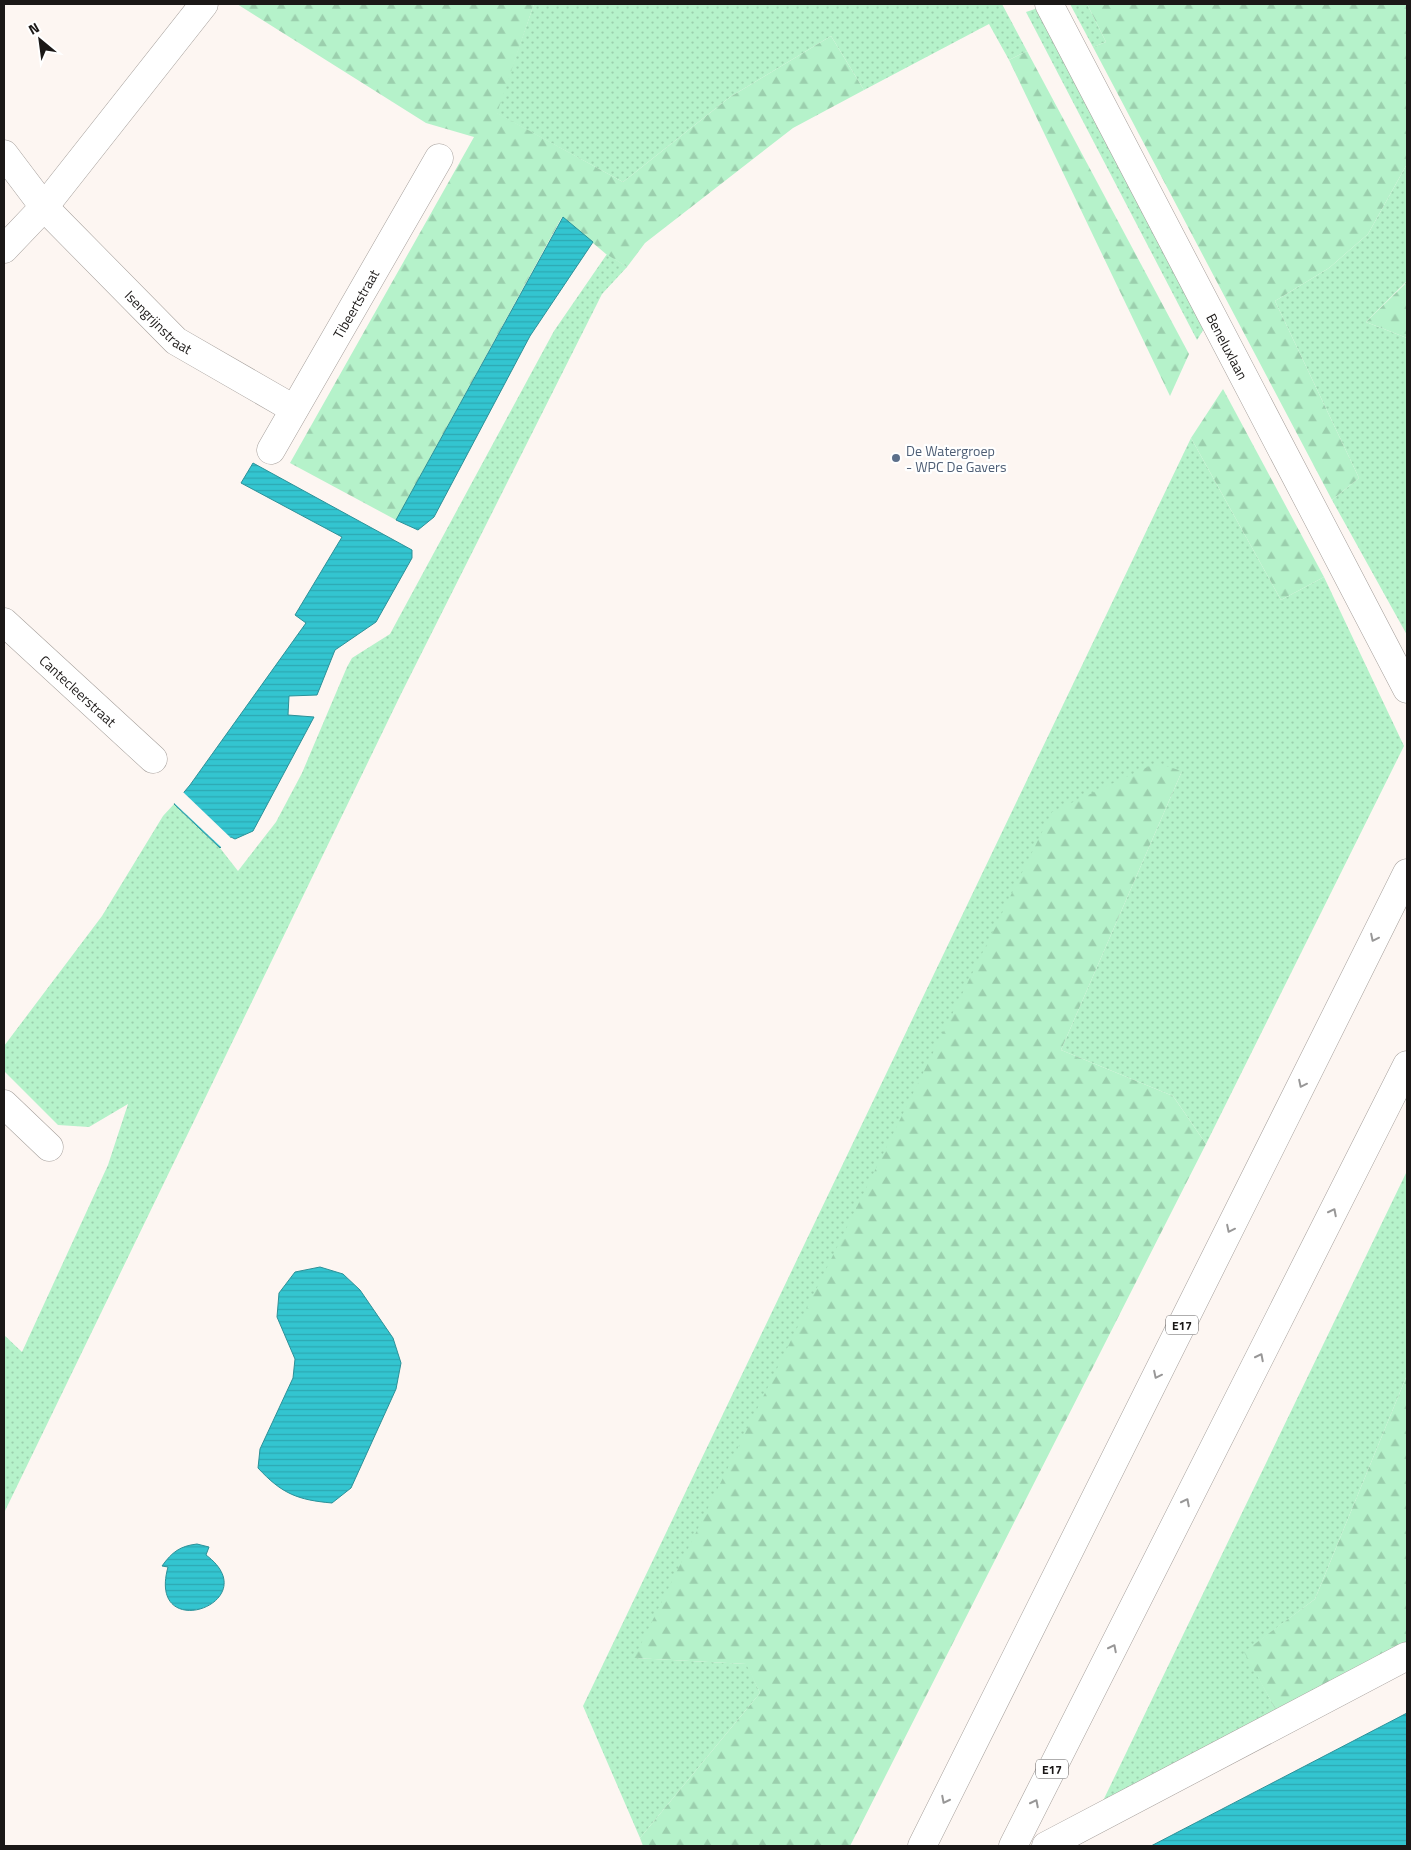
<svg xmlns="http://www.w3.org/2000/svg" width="1411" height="1850" viewBox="0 0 1411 1850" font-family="'Titillium Web',sans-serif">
<defs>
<pattern id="grass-dots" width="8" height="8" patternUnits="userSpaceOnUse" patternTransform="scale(1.25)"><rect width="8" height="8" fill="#b5f2ca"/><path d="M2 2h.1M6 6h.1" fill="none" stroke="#9bcfad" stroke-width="1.8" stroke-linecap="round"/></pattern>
<pattern id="forest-firs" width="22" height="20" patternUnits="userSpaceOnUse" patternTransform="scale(1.25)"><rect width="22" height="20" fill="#b5f2ca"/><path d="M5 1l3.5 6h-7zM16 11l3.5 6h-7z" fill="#9bcfad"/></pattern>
<pattern id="water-rules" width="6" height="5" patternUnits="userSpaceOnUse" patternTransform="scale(1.25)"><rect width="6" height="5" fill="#33c5d0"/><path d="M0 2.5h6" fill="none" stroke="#2da8b2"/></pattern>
</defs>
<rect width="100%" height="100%" fill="#fdf6f2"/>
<g fill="url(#grass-dots)">
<path d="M534,4H1002L1027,51L1009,60L989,24L864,90L831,36L730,97L623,182L496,113Z"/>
<path d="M1070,4H1087L1106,42L1093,47Z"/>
<path d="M1038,8L1205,327L1197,340L1026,12Z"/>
<path d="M1407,164V281L1366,322L1407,338V635L1332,500L1359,478L1275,301L1329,268L1368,234Z"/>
<path d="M607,254L627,267L602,294L401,694L4,1513V1335L22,1352L108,1165L128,1104L89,1127L58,1125L4,1071V1046L102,916L163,816L174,804L220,848L238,871L276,822L302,773L347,667L352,658L390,634L554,331Z"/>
<path d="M1191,438L1281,600L1324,577L1404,746L1206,1144L1173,1096L1061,1050L1182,771L635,1658L747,1664L760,1693L640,1838L583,1706Z"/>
<path d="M1407,1171V1375L1315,1599L1245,1652L1278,1714L1100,1807Z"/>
</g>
<g fill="url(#forest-firs)">
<path d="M237,4H534L497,113L623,182L730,97L831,36L864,90L793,128L645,243L627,267L606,254L562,217L396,520L290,463L474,137L426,123Z"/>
<path d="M1087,4H1407V164L1368,234L1329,268L1275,301L1359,478L1332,500L1093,47L1106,42Z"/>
<path d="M1027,51L1189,354L1170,396L1009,60Z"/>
<path d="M1407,281V338L1366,322L1404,285Z"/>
<path d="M1223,389L1324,577L1281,600L1191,438Z"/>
<path d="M1156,763L1182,771L1061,1050L1173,1096L1206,1144L850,1846H643L640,1838L760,1693L746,1664L634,1658L1052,812Z"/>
<path d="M1407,1375V1646L1278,1714L1244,1652L1315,1599Z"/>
</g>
<g fill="url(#water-rules)" stroke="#2c9198">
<path d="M563,217L593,242L530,336L434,517L418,530L396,520Z"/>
<path d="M253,463L412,550V558L376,622L335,650L317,695L289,696L288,715L314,717L253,831L235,839L231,837L220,848L174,804L190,785L306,623L295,615L342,537L241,483Z"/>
<path d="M320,1267L343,1274L360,1290L393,1338L401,1363L396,1389L351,1488L332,1503C298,1500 282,1494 258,1468L260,1449L293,1378L295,1359L277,1317L279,1293L295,1272Z"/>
<path d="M197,1544L209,1547L206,1555C269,1602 146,1646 168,1567L162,1566C172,1552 180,1546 197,1544Z"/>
<path d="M1407,1713V1846H1151Z"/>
</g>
<path fill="#fdf6f2" d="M183,792L231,838L222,848L173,802Z"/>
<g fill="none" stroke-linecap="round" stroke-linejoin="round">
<g stroke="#a59f9b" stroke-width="29">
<g id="minor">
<path id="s1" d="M4,154L44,207L176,341L294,409"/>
<path d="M4,249L44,207L204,4"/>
<path id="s2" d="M271,450L439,158"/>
<path id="s3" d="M4,622L153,759"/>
<path d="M4,1104L49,1147"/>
<path d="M1046,1846L1407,1656"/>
</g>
</g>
<g stroke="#a59f9b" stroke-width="29">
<g id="tertiary">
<path id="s4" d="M1049,4L1407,689"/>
</g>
</g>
<g stroke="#a59f9b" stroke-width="29">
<g id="motorway">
<path d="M922,1846L1407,873"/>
<path d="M1013,1846L1407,1065"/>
</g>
</g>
<use href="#minor" stroke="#fff" stroke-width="28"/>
<use href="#tertiary" stroke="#fff" stroke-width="28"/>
<use href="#motorway" stroke="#fff" stroke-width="28"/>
</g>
<defs><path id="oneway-chevron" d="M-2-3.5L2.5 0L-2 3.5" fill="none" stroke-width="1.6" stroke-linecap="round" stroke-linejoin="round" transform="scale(1.25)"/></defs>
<g stroke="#989797">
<use href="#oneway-chevron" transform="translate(1374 938) rotate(116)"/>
<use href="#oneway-chevron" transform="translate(1302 1084) rotate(116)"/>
<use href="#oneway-chevron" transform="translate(1333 1212) rotate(-63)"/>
<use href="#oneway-chevron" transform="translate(1230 1229) rotate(116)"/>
<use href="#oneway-chevron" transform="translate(1260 1357) rotate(-63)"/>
<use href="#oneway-chevron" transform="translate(1157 1375) rotate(116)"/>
<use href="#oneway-chevron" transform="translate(1186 1502) rotate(-63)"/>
<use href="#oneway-chevron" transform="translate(1113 1648) rotate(-63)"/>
<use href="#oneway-chevron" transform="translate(945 1800) rotate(117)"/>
<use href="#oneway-chevron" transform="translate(1035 1803) rotate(-63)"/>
</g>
<circle fill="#5c6f8a" stroke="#fff" stroke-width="2" cx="896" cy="458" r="5"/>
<g text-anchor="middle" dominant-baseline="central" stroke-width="4.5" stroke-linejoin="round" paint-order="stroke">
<g fill="#fff" stroke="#5f5d5d" stroke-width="1">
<rect x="1166" y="1315.5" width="32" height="19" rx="4"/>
<rect x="1036" y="1759.5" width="32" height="19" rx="4"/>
</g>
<g font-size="12" font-weight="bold" fill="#1b1817">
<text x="1182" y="1325">E17</text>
<text x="1052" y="1769">E17</text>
</g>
<g font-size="14" fill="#1b1817" stroke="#fff">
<text stroke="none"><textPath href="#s2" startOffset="169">Tibeertstraat</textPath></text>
<text stroke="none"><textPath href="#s1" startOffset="229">Isengrijnstraat</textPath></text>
<text stroke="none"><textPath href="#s4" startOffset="386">Beneluxlaan</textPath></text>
<text stroke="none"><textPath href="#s3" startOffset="101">Cantecleerstraat</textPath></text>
</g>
<g font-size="14" fill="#4e5e75" stroke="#fff" text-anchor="start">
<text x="906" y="450">De Watergroep<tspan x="906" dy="16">- WPC De Gavers</tspan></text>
</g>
</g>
<rect width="1411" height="1850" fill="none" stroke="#1b1817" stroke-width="10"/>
<g transform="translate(40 40) rotate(331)" stroke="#ffffff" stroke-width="4" paint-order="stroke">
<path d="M0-4L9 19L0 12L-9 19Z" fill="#1b1817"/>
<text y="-8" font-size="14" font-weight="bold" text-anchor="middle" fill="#1b1817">N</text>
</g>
</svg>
